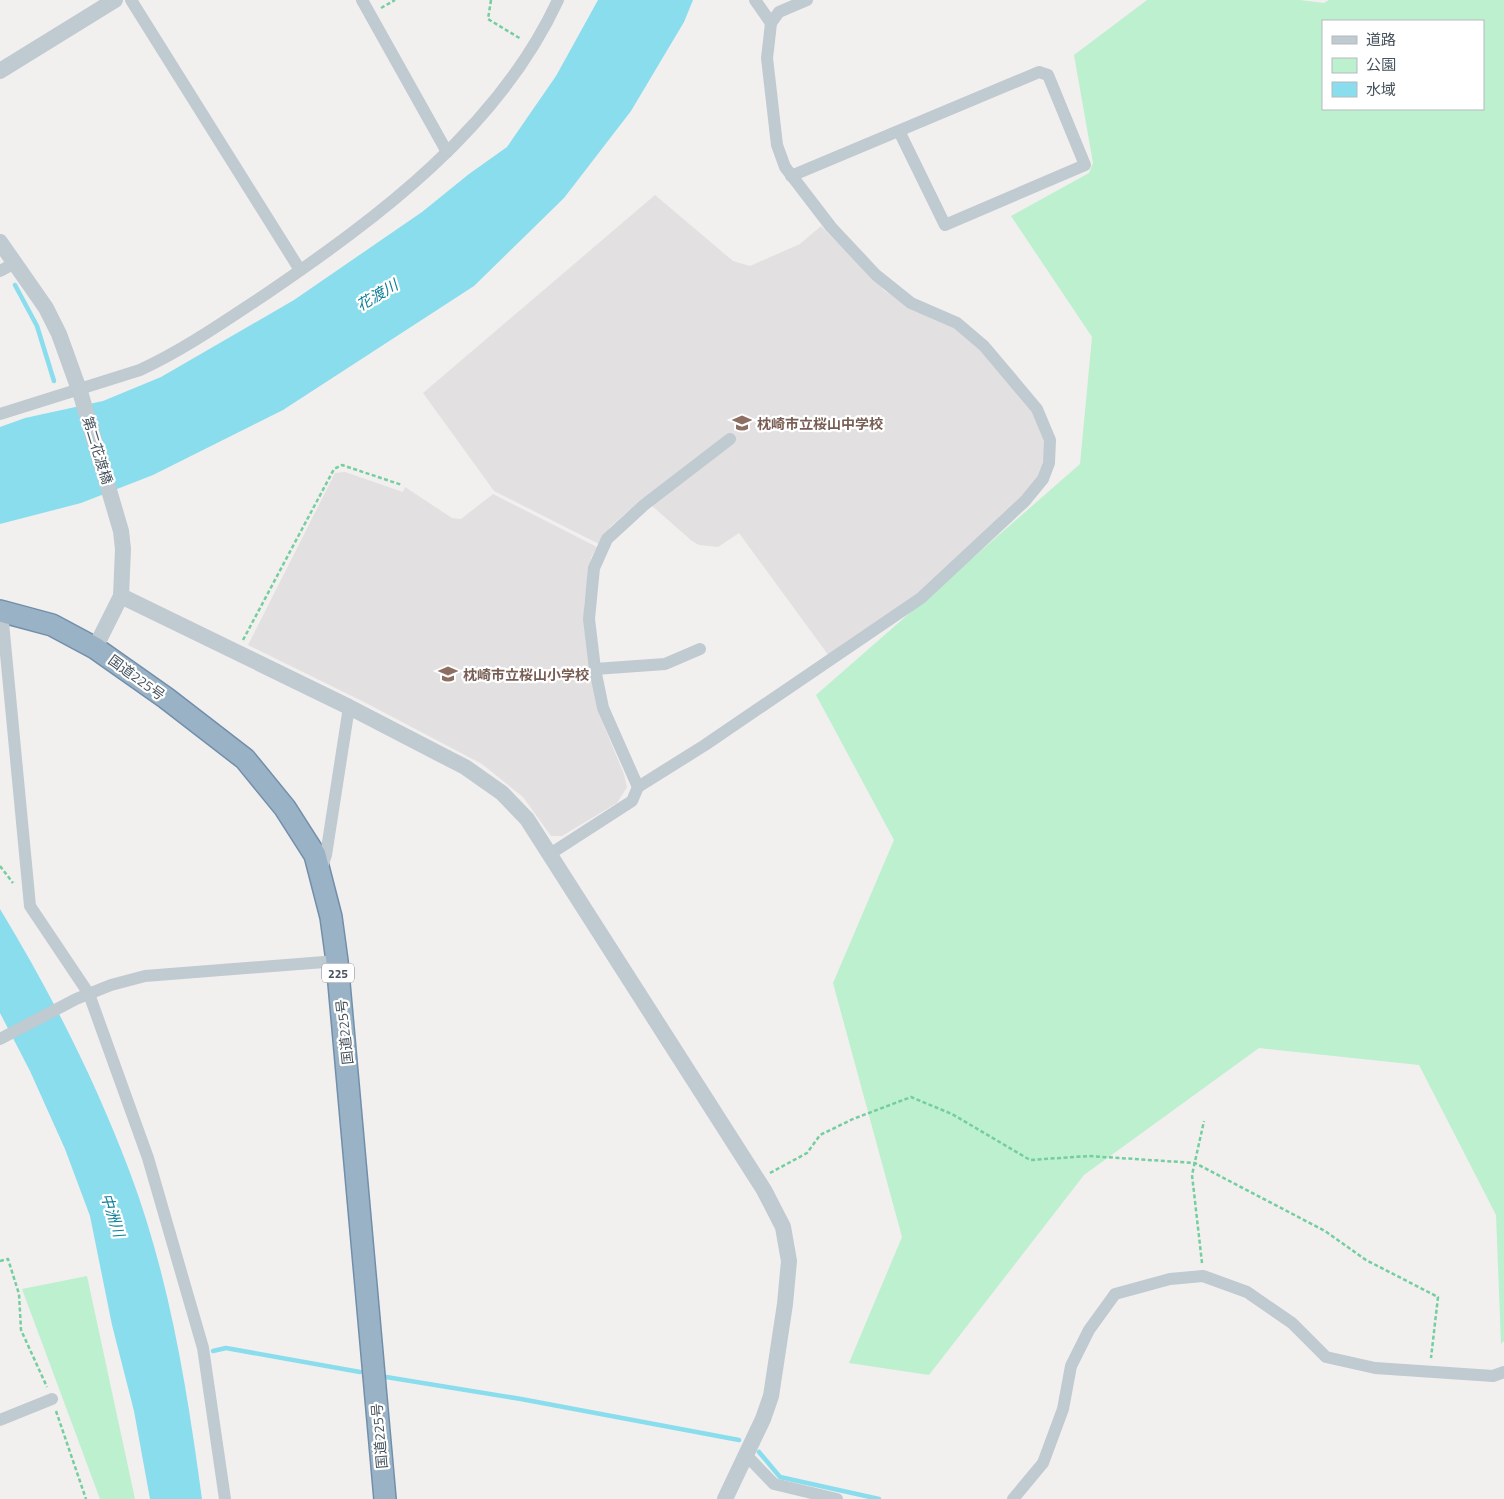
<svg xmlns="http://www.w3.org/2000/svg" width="1504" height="1499" viewBox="0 0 1504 1499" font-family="'Titillium Web','Noto Sans JP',sans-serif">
<rect width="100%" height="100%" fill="#f2efef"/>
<g fill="#e3e0e1">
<path d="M655,195L733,261L750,266L800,244L821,226L885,291L908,305L953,326L974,342L1036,415L1045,444L1044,457L1039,475L1022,497L921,592L829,656L739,533L718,547L699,545L692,541L643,498L610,527L599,544L494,491L423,393Z"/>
<path d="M345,472L403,492L405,487L452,518L461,519L493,494L597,547L591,558L584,604L586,642L597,709L624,774L627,787L617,803L562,836H551L523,797L482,764L364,702L248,645L335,473Z"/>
</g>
<g fill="#bdf0ce" fill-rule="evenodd">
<path d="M1147,0H1300L1324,3L1329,0H1504V1341L1501,1344L1496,1215L1419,1065L1259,1048L1084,1175L929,1375L849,1363L902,1237L833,983L894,840L816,695L1080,464L1092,337L1011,216L1089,173L1093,163L1074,55ZM1323,21H1483V109H1323Z"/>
<path d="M87,1276L135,1499H100L22,1289Z"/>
</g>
<g fill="#89dded">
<path d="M598,0H693L684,22L631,111L564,198L474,286L283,410L153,475L81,503L0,524V427L25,418L103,401L161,377L294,300L422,212L469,174L507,147L556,76Z"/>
<path d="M0,909C50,991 95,1080 129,1170C169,1275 187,1388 202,1499H150L134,1411L112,1325L90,1216L65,1149L30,1071L0,1013Z"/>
</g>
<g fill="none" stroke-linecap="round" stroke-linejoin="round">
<g stroke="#89dded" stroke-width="4.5">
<path d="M15,285L37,326L54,381"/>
<path d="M213,1351L226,1348L360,1372"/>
<path d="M386,1377L521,1399L739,1440"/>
<path d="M759,1452L780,1477L879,1499"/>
</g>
<g stroke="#718faa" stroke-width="24">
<path id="trunk" d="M0,611L52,625L95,648L166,698L245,759L285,808L315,855L331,917L337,961L385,1499"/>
</g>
<g stroke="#74ce9e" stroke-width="2.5" stroke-dasharray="4 2.5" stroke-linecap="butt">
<path d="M491,0L488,19L521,39"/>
<path d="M381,8L395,0"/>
<path d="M243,640L334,469L342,465L402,485"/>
<path d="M0,866L13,883"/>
<path d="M770,1173L807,1153L820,1135L853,1119L911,1097L952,1114L1030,1160L1089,1156L1195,1163L1325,1231L1366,1260L1438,1297L1431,1358"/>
<path d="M0,1261L8,1259L19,1294L21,1330L47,1387"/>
<path d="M1202,1263L1192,1175L1204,1121"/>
<path d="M56,1411L86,1499"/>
</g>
<g stroke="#bfcad1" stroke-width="12">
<path d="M131,0L300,270"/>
<path d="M362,0L447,152"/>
<path d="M755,0L771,23"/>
<path d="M791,176L1039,72L1048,75L1085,165L945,225L899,131"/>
<path d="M0,271L15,263"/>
<path d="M0,414L140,370C185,349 225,321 266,294C379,217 499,128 558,0"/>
<path d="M2,612L30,906L89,994L148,1158L203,1348L225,1499"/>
<path d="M595,669L665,664L700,649"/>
<path d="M638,787L603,708L595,669L589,619L594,568L607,539L644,505L730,439"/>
<path d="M550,854L632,801L638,787L705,745L921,598L1025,501L1043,479L1049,463L1050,440L1037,409L984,346L957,323L911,303L876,275L831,227L785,167L777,145L767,58L769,41L771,23L779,12L807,0"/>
<path d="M320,872L326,855L349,707"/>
<path d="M0,1039L76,999L111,985L145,976L337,961"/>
<path d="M0,1420L52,1399"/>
<path d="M746,1455L774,1484L837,1499"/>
<path d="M1013,1499L1043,1463L1063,1409L1071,1366L1089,1330L1115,1294L1170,1279L1203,1276L1247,1292L1292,1323L1326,1357L1375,1368L1493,1376L1504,1372"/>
</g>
<g stroke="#bfcad1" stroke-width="16">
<path d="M0,71L115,0"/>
<path d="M0,242L46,308L59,334L81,395L121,531L123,549L121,596L95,648"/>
<path d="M121,596L349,707L465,767L502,793L527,819L764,1190L783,1227L789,1261L785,1304L771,1396L763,1419L725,1499"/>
</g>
<use href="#trunk" stroke="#9ab2c6" stroke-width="21"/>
</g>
<defs>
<g id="school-bare" transform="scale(1.5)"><path d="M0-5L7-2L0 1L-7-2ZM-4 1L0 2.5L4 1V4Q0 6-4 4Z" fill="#8d6e63" stroke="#fff" stroke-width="2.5" paint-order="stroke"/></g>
</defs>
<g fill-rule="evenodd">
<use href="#school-bare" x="742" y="423"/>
<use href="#school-bare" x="448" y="674"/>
</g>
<g text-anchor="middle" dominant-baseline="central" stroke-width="4.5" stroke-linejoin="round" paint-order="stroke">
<rect fill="#fff" stroke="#7e878e" stroke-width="1" x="322" y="963.5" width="32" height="19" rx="4"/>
<g font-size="12" font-weight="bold" fill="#47535d">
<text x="338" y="973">225</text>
</g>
<g font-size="14" font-weight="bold" fill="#785e54" stroke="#fff" text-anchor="start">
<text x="757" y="423">枕崎市立桜山中学校</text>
<text x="463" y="674">枕崎市立桜山小学校</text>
</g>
<g font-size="14" fill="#47535d" stroke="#fff">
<text transform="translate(98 450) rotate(73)">第二花渡橋</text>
<text transform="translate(137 677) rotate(36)">国道225号</text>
<text transform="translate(344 1032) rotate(-96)">国道225号</text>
<text transform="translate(379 1436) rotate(-95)">国道225号</text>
</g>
<g font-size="15" font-style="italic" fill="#0b7e96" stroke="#fff">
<text transform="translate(377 295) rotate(-31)">花渡川</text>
<text transform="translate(113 1215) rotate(72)">中洲川</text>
</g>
</g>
<rect x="1322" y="20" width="162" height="90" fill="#ffffff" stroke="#b5babe"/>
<rect x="1332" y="36" width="25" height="8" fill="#bfcad1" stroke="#b5babe"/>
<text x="1366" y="45" font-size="15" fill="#47535d">道路</text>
<rect x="1332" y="58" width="25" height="15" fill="#bdf0ce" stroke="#b5babe"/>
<text x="1366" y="70" font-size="15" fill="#47535d">公園</text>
<rect x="1332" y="82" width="25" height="15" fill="#89dded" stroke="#b5babe"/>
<text x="1366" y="95" font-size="15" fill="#47535d">水域</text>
</svg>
